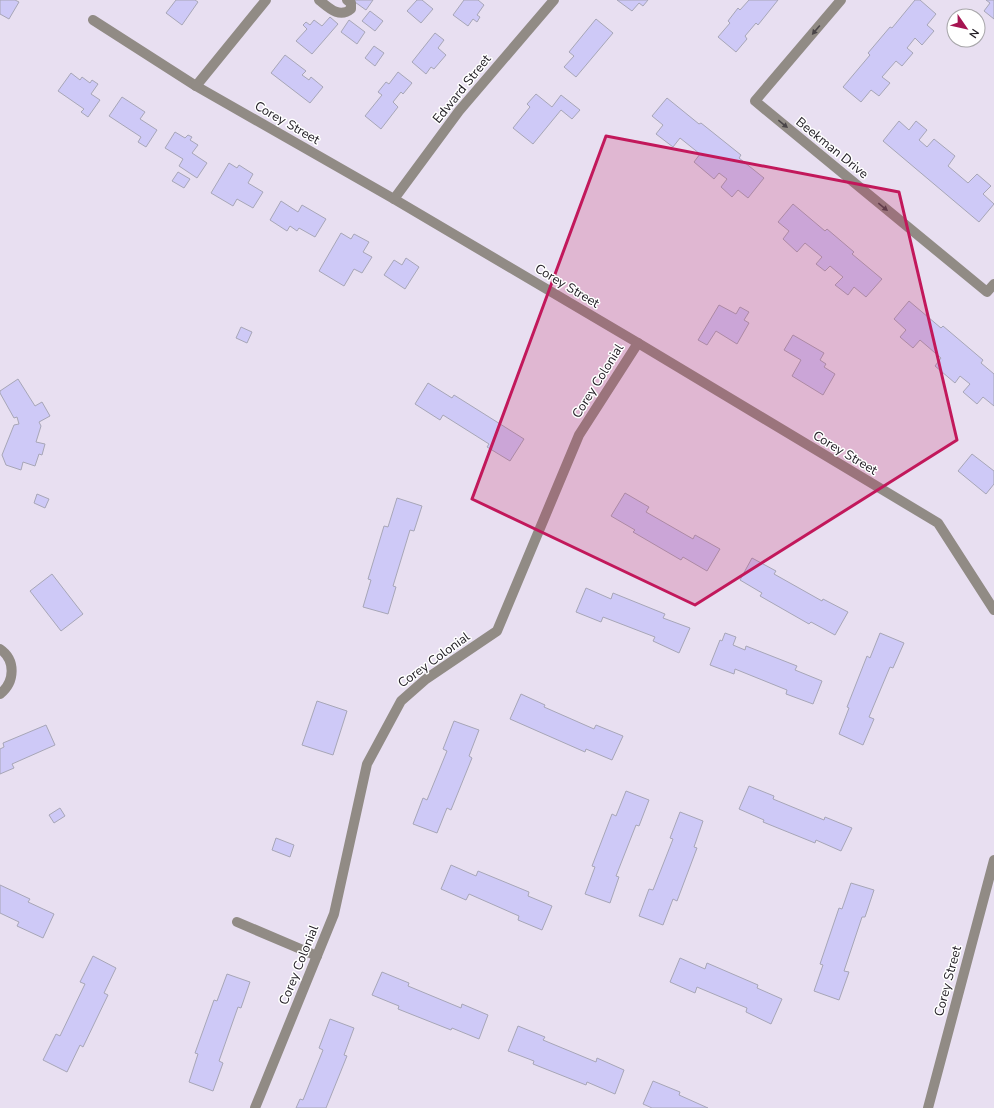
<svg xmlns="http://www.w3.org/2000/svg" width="994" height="1108" viewBox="0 0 994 1108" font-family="'Nunito Sans',sans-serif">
<rect width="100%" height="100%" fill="#e8dff1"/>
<g fill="#cec9f7" stroke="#a7a6b7">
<path d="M0,0H15L19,2L9,19L0,14Z"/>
<path d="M176,0H195L198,2L182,25L166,13Z"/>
<path d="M352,0H373L366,10Z"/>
<path d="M417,0H422L433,9L421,23L407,11Z"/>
<path d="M464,0H478L484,5L477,15L480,17L477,22L473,19L468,26L453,15Z"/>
<path d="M617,0H648L643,6L639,3L632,11Z"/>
<path d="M749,0H778L758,25L756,23L745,36L747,39L736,52L718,37L730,23L728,21L738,8L740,10Z"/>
<path d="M915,0H920L936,14L927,25L934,31L922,45L915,38L907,48L913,53L902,66L896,61L882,77L890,83L879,96L871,90L861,102L843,87L870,55L868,53L890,27L892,28Z"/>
<path d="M986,0H994V19L984,11L990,3Z"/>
<path d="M370,11L383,21L375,31L362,21Z"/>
<path d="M330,17L338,24L312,54L296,41L307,29L303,25L306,22L310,25L314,20L322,26Z"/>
<path d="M596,19L613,33L576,77L564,67L574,56L569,52Z"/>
<path d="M349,20L365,32L357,44L341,32Z"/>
<path d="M435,33L444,40L438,48L446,55L434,69L431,67L426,74L412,62Z"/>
<path d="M374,46L384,53L375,66L365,58Z"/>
<path d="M285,55L306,71L302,75L309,80L311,77L323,87L310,103L271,73Z"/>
<path d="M398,72L412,83L403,94L401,92L393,102L398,107L381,129L365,116L382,95L378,92L386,82L389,84Z"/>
<path d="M71,73L80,80L82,77L90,83L92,80L98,84L91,94L100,100L88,117L81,112L84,109L58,91Z"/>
<path d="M536,94L552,107L561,95L580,110L572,119L561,110L533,144L513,128L530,107L527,104Z"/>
<path d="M122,97L145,112L140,119L157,130L146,147L138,142L141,137L109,116Z"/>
<path d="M667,98L699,124L701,123L741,155L739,158L764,178L748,198L738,190L732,197L721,187L727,179L719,173L714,179L694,162L700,154L680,138L673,147L656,134L663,125L652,116Z"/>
<path d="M899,121L909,130L916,121L927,130L919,140L927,147L934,139L955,156L948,166L968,183L977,174L991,186L983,194L994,204L979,222L883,141Z"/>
<path d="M175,132L185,138L188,135L192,137L190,140L198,145L192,153L207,163L197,178L179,166L183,159L165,148Z"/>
<path d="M229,163L237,168L239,165L253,174L248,183L263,192L253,208L237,199L233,206L211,193Z"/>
<path d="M178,172L190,179L184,188L172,181Z"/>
<path d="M281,201L298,212L302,205L326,219L315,237L299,228L297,231L290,226L287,231L270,220Z"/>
<path d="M793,204L825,231L827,229L854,252L852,254L882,279L866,297L854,287L848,295L835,285L843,277L830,266L825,271L816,264L822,257L805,243L797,252L783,239L789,231L778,222Z"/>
<path d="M341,233L351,239L354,234L369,242L363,252L372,257L362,273L354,269L344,286L319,271Z"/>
<path d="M406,258L419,267L405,289L384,275L394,260L402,265Z"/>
<path d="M909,301L941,328L943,326L983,360L981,363L994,374V406L983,397L977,404L963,392L970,384L960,376L955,383L935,366L941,358L920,340L913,348L900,337L906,330L894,319Z"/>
<path d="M719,305L736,314L740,307L749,312L744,320L749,323L737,344L716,331L707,345L698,340Z"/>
<path d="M241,327L252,332L247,343L236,338Z"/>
<path d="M793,335L824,353L820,360L826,364L824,367L835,374L823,395L792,376L801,360L784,350Z"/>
<path d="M18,379L35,406L42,402L50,416L39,422L41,426L36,442L45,444L42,455L39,454L35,466L23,462L21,470L6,465L2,455L14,425L19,424L17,417L14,418L0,393V391Z"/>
<path d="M428,383L452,398L454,395L524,439L510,461L487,447L489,444L443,415L440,420L415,404Z"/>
<path d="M972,454L994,471V484L986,494L958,471Z"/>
<path d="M625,493L649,507L646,512L693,539L695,535L720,549L707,571L683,557L681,560L633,532L635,530L611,516Z"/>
<path d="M37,494L49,499L45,508L34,503Z"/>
<path d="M397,498L422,506L414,531L410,530L393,586L396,587L388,614L363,607L371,580L368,579L384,526L388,527Z"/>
<path d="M752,558L776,571L774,574L822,601L823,599L848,612L835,635L811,622L809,624L760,596L762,593L740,580Z"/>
<path d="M52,574L83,614L61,631L30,591Z"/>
<path d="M586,588L611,599L613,593L665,614L663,618L690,628L679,653L653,641L655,637L603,617L601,622L576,612Z"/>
<path d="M725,633L736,637L733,645L745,650L746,646L797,666L795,670L822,681L813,704L786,694L787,690L735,669L734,674L710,665L720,640L722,641Z"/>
<path d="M880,633L904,643L893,668L890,667L869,717L874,719L863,745L839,734L849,708L847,707L867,656L870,658Z"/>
<path d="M521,694L545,705L544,707L594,729L596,725L623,736L612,760L586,749L585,752L510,719Z"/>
<path d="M317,701L347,711L333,755L302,745Z"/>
<path d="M454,721L479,730L469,756L472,758L451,810L447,808L437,833L413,824L423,798L427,800L447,751L443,749Z"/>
<path d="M46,725L55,745L12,764L14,768L0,774V749L4,747L3,743Z"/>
<path d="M749,786L774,796L773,799L824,820L825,817L852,828L841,851L816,840L815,843L763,822L764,820L739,809Z"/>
<path d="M626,791L649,800L639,826L636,825L616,876L619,877L610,903L585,894L595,867L592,866L612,814L616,816Z"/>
<path d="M60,808L65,816L54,823L49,815Z"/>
<path d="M680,812L703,821L694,847L697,848L677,901L673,899L663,925L639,916L649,889L653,890L673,839L670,838Z"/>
<path d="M276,838L294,845L290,857L272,850Z"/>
<path d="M451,865L476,876L478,871L529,892L528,896L552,906L542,930L518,920L519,916L469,894L466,900L441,889Z"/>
<path d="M851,883L874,890L865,917H862L844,971L849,972L839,1000L814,991L823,965L820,964L839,908L842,909Z"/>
<path d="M0,885L30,899L28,902L54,914L43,938L17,926L19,922L0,913Z"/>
<path d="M93,956L116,968L104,993L108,995L83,1047L80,1045L67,1072L43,1060L56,1034L60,1036L85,984L80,982Z"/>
<path d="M680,958L705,969L707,963L758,985L757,988L782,999L771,1024L746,1012L747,1008L697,987L695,993L670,982Z"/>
<path d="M382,972L409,983L408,986L461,1008L462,1004L488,1015L479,1039L452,1028L451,1030L398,1009L399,1006L372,995Z"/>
<path d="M227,974L250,982L241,1008L238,1007L219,1061L223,1063L213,1091L189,1082L198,1054L195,1053L214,1000L217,1001Z"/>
<path d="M330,1019L354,1028L344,1055L347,1056L326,1108H296L300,1099L303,1100L323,1050L319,1048Z"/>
<path d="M518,1026L545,1037L543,1040L596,1062L597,1058L624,1070L615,1094L587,1082L586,1085L533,1064L534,1061L508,1051Z"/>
<path d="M653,1081L680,1092L679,1095L708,1108H652L643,1104Z"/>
</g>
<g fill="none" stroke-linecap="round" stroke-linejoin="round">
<g stroke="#918b85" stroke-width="10">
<path d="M319,0C328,7 339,19 351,9V3L347,0"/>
<path d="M841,0L755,101L987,292L994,284"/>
<path d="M93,20L196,86L394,199L638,343L938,523L994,610"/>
<path d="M196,86L266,0"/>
<path d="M394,199L459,111L554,0"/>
<path d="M0,649C16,660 15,682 0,694"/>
<path d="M237,922L317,956"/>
<path d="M255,1108L334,914L367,764L401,701L426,679L497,631L579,435L638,343"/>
<path d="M928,1108L994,860"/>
</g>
</g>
<defs><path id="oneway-solid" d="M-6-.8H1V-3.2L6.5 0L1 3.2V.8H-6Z"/></defs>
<g fill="#4a4548">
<use href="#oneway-solid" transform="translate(816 30) rotate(130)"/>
<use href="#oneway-solid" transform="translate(783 124) rotate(39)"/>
<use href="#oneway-solid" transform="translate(883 207) rotate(39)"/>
</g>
<path fill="#c2185b" fill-opacity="0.2" stroke="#c2185b" stroke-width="3" stroke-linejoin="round" d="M606,136L899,192L957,440L695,605L472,499Z"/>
<g text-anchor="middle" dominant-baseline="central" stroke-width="3" stroke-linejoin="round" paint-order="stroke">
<g font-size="13" fill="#242027" stroke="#fff">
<text transform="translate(462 89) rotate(-51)">Edward Street</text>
<text transform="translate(287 123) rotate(30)">Corey Street</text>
<text transform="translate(832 148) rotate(39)">Beekman Drive</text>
<text transform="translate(567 286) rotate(31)">Corey Street</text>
<text transform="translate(598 381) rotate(-58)">Corey Colonial</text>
<text transform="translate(845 453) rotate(31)">Corey Street</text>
<text transform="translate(434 660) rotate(-36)">Corey Colonial</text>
<text transform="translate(299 965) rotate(-68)">Corey Colonial</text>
<text transform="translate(948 981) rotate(-75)">Corey Street</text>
</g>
</g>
<g transform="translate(966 28) rotate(124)"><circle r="19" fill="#ffffff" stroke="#a7a6a9"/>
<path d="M0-3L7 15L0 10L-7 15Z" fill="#a61451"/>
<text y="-6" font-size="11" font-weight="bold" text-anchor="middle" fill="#242027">N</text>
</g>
</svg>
